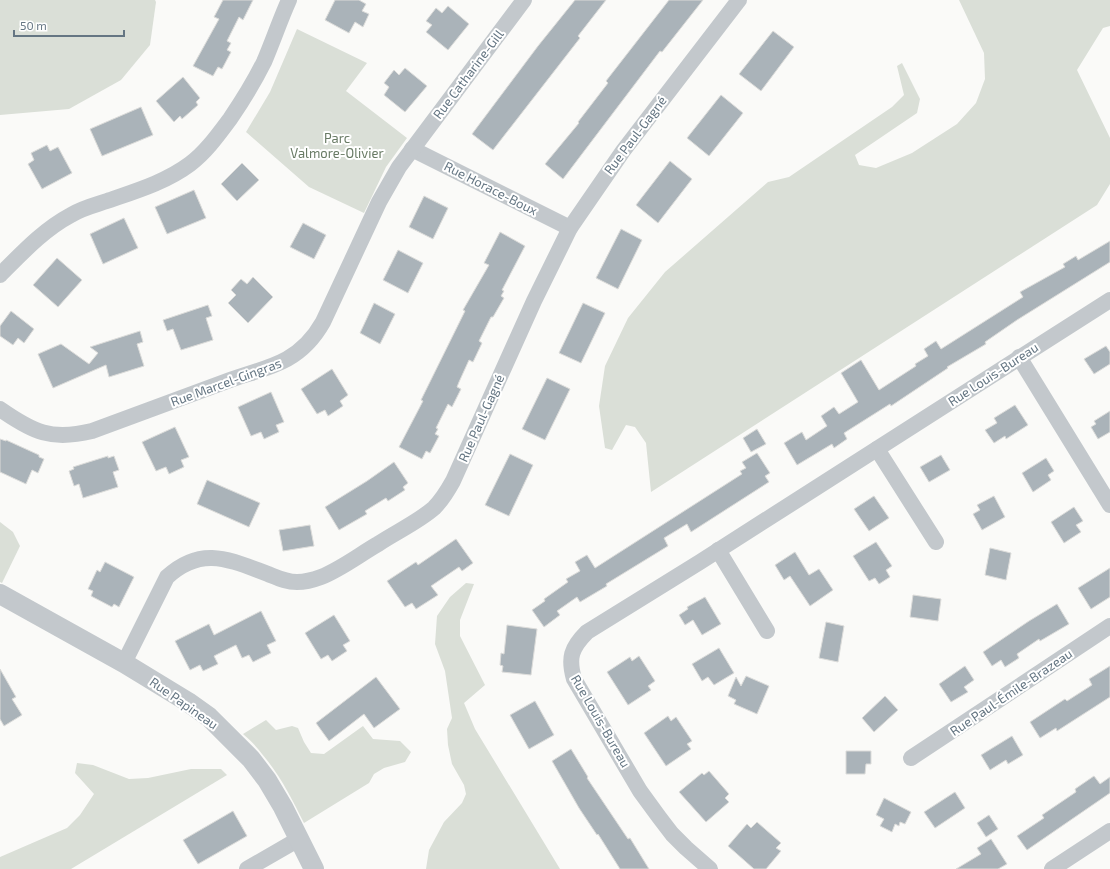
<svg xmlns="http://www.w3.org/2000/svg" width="1110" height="869" viewBox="0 0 1110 869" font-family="'Exo 2',sans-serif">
<rect width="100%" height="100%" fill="#fafaf8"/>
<g fill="#dadfd7">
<path d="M0,0H155L156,2L150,45L121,80L69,109L0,115Z"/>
<path d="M959,0H1110V26L1103,28L1077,70L1110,138V184L1097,205L651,492L646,443L635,427L626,425L612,450L605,448L599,406L605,366L628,318L665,272L768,182L789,177L892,107L904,95L897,66L902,63L920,99L917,113L855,155L859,165L876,168L912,153L957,124L976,103L985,79L984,53Z"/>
<path d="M297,29L367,63L346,91L407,138L386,167L364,213L309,187L246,132L270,92Z"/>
<path d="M0,522L13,532L20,546L2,583L0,582Z"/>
<path d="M466,583L474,584L460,620V636L485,685L464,703L475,729L560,869H426L429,850L444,822L462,803L466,794L464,785L452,764L448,745L447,729L452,718L445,671L435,644L437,616L450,597Z"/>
<path d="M266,720L276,730L292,726L298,728L304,742L311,753L324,754L363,726L373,739L400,741L411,752L405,762L384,768L374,774L369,783L304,823C292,799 280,775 262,754C257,747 250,740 243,734Z"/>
<path d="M77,763L93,765L129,779L148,778L191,769H221L227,775L71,869H0V857L67,828L80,815L94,794L75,773Z"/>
</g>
<g fill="#aab3b9" stroke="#dcdcda">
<path d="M223,0H253L243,20L239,17L227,41L231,43L227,50L231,52L222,69L218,67L213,76L193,66L219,19L214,17Z"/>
<path d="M335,0H359L366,4L362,11L369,14L363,27L355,22L349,33L325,20Z"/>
<path d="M575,0H606L578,36L580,38L493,150L472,134L538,46Z"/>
<path d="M669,0H703L662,52L660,51L563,179L545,164L579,123L578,122L608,83L606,81Z"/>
<path d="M448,6L469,24L448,50L426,32L432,25L426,21L436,8L442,13Z"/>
<path d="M773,31L794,47L761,91L739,74Z"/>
<path d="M405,68L427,86L405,112L384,95L389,87L384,83L394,70L399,75Z"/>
<path d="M183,77L200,98L196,102L198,105L182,119L180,116L174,122L156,101Z"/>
<path d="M721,95L743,113L709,156L687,138Z"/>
<path d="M141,107L153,135L102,156L90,129Z"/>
<path d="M47,145L50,151L58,147L72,173L42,189L28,164L34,160L31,153Z"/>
<path d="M670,161L692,179L658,223L636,205Z"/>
<path d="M242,163L259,180L237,201L221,184Z"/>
<path d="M194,190L206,218L167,234L155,207Z"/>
<path d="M424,196L448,208L433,239L409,227Z"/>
<path d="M124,218L138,248L103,264L90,234Z"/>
<path d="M303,223L326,235L314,259L290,247Z"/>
<path d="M621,229L642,240L618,289L596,278Z"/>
<path d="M500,232L525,246L502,290L504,291L501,296L504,298L493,317H491L479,341L482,343L473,362L469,360L459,382L457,387L461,389L452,407L448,404L436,428L438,429L435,434L439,436L430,453L426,451L422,459L399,447L423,401L421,400L465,311L463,310L489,265L484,263Z"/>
<path d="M1110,241V262L1017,320L985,342L986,344L947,367L948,368L891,406L890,404L844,433L847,439L834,448L832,444L797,465L784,443L802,432L806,440L827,426L821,416L834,407L839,414L858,402L841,373L861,360L879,390L916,366L915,364L928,356L924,349L936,341L941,349L1023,297L1020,292L1065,267L1063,264L1076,256L1078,260Z"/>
<path d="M398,250L423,263L408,293L383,280Z"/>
<path d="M57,258L82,280L58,307L33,285Z"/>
<path d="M253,277L273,297L248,323L228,303L236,295L231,290L241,279L247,284Z"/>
<path d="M374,303L395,314L380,344L360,333Z"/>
<path d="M583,303L605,313L581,363L559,353Z"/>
<path d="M208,305L212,316L206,318L213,340L181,350L173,329L167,331L163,320Z"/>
<path d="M11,311L34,329L24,343L18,338L13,345L0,336V326Z"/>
<path d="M140,331L143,342L137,344L144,366L109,377L106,365L53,388L38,354L61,344L89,364L98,353L90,347Z"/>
<path d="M1106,346L1110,352V364L1094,374L1084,359Z"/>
<path d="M332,369L348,395L340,401L343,406L328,416L325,410L317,414L301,389Z"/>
<path d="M547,378L570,389L545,440L522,429Z"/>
<path d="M271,392L284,422L276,425L279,432L264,439L261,432L251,436L238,407Z"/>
<path d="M1015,405L1028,425L1006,439L1005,436L994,443L985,430L997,423L994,418Z"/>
<path d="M1110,411V432L1098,439L1091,427L1096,424L1094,421Z"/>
<path d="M175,427L189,457L181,460L184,467L169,474L166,467L156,471L142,442Z"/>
<path d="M757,429L766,444L751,452L743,438Z"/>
<path d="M0,439L6,441V440L39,455V457L44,459L38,473L32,470L26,484L0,472Z"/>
<path d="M757,453L770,473L765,476L769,482L691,532L687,524L664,538L668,546L606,584L607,586L580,602L577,597L557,611L560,615L544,627L532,610L545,601L544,599L568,582L566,579L580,571L575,562L587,555L595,568L742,474L740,471L746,468L742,462Z"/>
<path d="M510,454L533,465L509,516L485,505Z"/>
<path d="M941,455L950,470L929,482L920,467Z"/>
<path d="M108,456V458L114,456L119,470L113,472L118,487L83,498L79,484L74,486L69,471L74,469L73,467Z"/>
<path d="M1046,458L1054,471L1048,475L1051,480L1033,492L1022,473Z"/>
<path d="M394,462L408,483L403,487L405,490L388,501L386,498L365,511L367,514L339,530L325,507L367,481Z"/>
<path d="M207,480L260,503L249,527L197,504Z"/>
<path d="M874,496L889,518L869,531L854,509Z"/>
<path d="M994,496L1005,517L982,530L973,514L980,510L977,505Z"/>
<path d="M1074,507L1083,521L1076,525L1081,532L1064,543L1051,522Z"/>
<path d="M310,525L314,546L283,551L279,530Z"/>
<path d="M456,539L473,563L462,571L459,567L431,586L438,595L416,609L412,603L405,607L387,581L416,562L418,565Z"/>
<path d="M876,542L892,566L886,570L890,577L879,584L875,578L869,581L853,556Z"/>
<path d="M990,548L1011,553L1006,580L985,575Z"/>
<path d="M795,552L809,575L819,569L833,590L810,606L790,576L784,580L775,565Z"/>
<path d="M105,562L134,577L119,607L114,604L112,607L91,596L93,591L88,589L97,570L100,572Z"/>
<path d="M1110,568V597L1091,609L1078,588Z"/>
<path d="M913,595L941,599L938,621L910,617Z"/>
<path d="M705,597L721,624L702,635L693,620L685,625L679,615L688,609L687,607Z"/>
<path d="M1057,604L1069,624L1040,641L1039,639L1017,654L1019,658L1005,667L1001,660L992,666L983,652L1029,621Z"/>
<path d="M261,611L276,641L267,645L271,653L253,662L249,655L242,658L236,645L214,656L218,664L203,671L200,665L190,670L175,641L209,624L214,635Z"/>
<path d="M334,615L350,641L343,645L347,651L332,661L328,655L321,659L305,633Z"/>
<path d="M826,622L844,626L838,662L819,658Z"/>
<path d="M507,625L537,629L531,675L502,672L503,666L500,665L501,653L504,654Z"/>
<path d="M719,648L734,673L714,685L708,677L702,681L692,664Z"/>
<path d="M639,656L655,681L648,686L651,690L628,705L607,672L630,657L632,661Z"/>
<path d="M965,666L974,680L964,687L968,692L951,702L939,684Z"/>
<path d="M1110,666V697L1057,731L1056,728L1040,738L1030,722L1065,699L1067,701L1092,685L1089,679Z"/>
<path d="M0,669L16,697L12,699L22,715L4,726L0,719Z"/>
<path d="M746,676L769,686L757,714L734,704L736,700L728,696L736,677L741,686Z"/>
<path d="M376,677L400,709L374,728L364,714L329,741L316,723Z"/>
<path d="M885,696L898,710L874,732L862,718Z"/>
<path d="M535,701L554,735L529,749L510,715Z"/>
<path d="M668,716L671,721L676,717L692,741L687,744L691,749L666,766L644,733Z"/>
<path d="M1012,736L1023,755L1008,764L1006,760L990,770L981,755Z"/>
<path d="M571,749L588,777L587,778L628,839L630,838L649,869H620L598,834L597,835L579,808L552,761Z"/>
<path d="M846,751H871V764H866L865,774H846Z"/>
<path d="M709,771L729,794L725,798L729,802L706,822L679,792L702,773L704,775Z"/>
<path d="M1094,776L1100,784L1110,777V793L1027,850L1017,836L1044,818L1042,815L1076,792L1075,789Z"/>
<path d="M955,792L965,808L935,828L924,812Z"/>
<path d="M884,798L911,812L905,824L900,822L899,826L895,824L892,832L880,826L884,819L876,815Z"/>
<path d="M233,811L247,836L198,864L183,840Z"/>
<path d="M989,815L998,829L986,837L977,823Z"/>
<path d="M757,822L781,843L776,848L781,851L766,869H754L728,846L747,824L751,828Z"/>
<path d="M991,839L1007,864L998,869H956L981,854L977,848Z"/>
</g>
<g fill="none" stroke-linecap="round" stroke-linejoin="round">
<g stroke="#c3c8cc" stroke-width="16">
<path d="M412,149L570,228"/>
<path d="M0,275C22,253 43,230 71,215C82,208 95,205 107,201C136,191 166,182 190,164C206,152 218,135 230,119C243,100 254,82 264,62C273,41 280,20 289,0"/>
<path d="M1019,357L1110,505"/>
<path d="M0,409C33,432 51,441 92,431C138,414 184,397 230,380C249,373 269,369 287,359C303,350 314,338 323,322L379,202L399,167L524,0"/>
<path d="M877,449L936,542"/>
<path d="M718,550L767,631"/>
<path d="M124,663L167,577C202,545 230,560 268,574C278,578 286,582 297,582C305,582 313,580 321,577C341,569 359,555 378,544C396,532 418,522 434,508C442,500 448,490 453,481L534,301L570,228L623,151L739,0"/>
<path d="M911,758L1110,626"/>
<path d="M247,869L299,839"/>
<path d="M710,869L686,848L672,834L659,817L640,791L574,679C568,658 571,648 587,632L700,562L1110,300"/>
<path d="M1052,869L1110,831"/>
</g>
<path stroke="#c3c8cc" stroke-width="20" d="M0,594L124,663L188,702L209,717L251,759L267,780L283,807L314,869"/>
</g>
<g text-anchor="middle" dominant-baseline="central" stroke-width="4" stroke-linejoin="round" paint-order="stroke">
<g font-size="13" fill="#657683" stroke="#fff">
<text transform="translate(468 74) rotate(-53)">Rue Catharine-Gill</text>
<text transform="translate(635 135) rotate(-53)">Rue Paul-Gagné</text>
<text transform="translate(491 188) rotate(27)">Rue Horace-Boux</text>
<text transform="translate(993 374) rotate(-33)">Rue Louis-Bureau</text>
<text transform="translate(226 382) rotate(-20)">Rue Marcel-Gingras</text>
<text transform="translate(481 418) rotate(-66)">Rue Paul-Gagné</text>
<text transform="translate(1011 692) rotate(-34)">Rue Paul-Émile-Brazeau</text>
<text transform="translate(184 703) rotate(35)">Rue Papineau</text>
<text transform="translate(601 721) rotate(60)">Rue Louis-Bureau</text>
</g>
<g font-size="13" fill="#687a64" stroke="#fff">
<text x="337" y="138">Parc<tspan x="337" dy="15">Valmore-Olivier</tspan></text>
</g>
</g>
<path d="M14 30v6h110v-6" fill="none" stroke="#657683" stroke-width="2"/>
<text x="20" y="30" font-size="12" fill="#657683" stroke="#ffffff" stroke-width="3" paint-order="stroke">50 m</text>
</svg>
